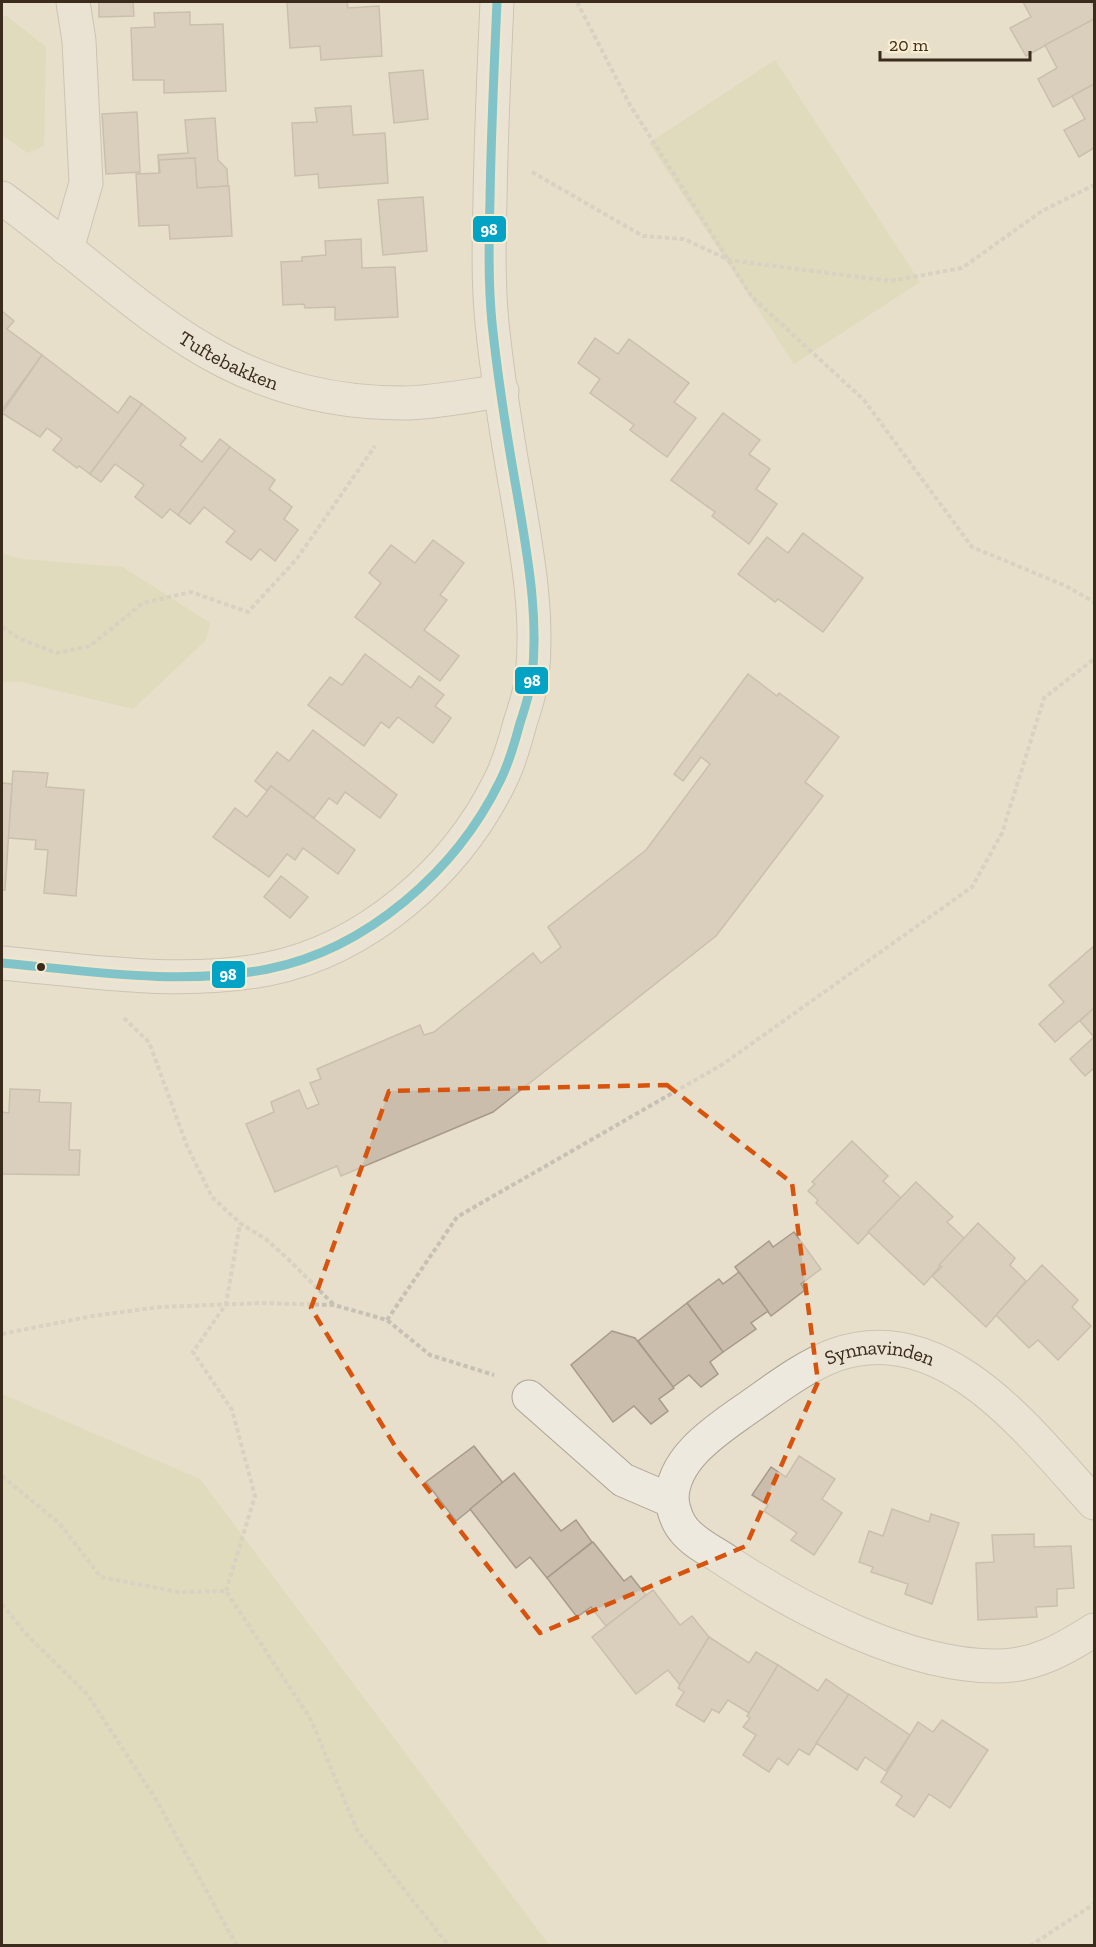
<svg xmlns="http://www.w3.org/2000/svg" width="1096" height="1947" viewBox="0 0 1096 1947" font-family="'Zilla Slab',serif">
<rect width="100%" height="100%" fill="#e7dfcb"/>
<g fill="#d6d7ac">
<path d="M5,15L46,47L44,146L28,153L2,135V19Z"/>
<path d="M775,60L920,282L794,364L649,143Z"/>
<path d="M2,554L22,559L123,567L210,623L206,640L133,709L22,682H2Z"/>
<path d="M2,1394L200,1479L549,1945H2Z"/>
</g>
<g fill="#cbbdac" stroke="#a79a8a" stroke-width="1.5">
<path d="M99,2H133L134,16L99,17Z"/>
<path d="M287,2H347L348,8L379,6L382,56L321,60L320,46L290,48Z"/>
<path d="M1023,2H1091L1094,8V19L1026,56L1010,28L1031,17Z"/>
<path d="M190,12V25L223,24L226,91L164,93V80H133L131,28L155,27L154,13Z"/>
<path d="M1094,19V84L1053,107L1038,79L1057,68L1045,45Z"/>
<path d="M423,70L428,119L394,123L389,73Z"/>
<path d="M1094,84V148L1079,157L1064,130L1085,119L1072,96Z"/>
<path d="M351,106L353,135L385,133L388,183L319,188L318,174L295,176L292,123L317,122L315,108Z"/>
<path d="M137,112L140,172L106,174L102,114Z"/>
<path d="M215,118L218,160L227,169L228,186L197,188L195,158L159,160V173L158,155L188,153L185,120Z"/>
<path d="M195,158L197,188L229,186L232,236L170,239L169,225L139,226L136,174L160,173L159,160Z"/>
<path d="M423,197L427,251L383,255L378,200Z"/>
<path d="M361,239L362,268L395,267L398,317L335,320V307L305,308L304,304L283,305L281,262L302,261V257L326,255L325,241Z"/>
<path d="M2,311L14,321L7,329L42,355L2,410Z"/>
<path d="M595,338L618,354L629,339L689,383L674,402L696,418L667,457L630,430L634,425L590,393L600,379L578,363Z"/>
<path d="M42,355L118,413L130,396L142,404L90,474L79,466L77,468L53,450L62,439L47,428L40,437L2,413Z"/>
<path d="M142,404L186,438L180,445L202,462L220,439L230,447L178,515L170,509L162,518L135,497L144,485L115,464L101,482L90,474Z"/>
<path d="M723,413L760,440L749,454L770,469L756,489L777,504L749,544L712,516L715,512L671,480Z"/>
<path d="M230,447L275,480L269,489L292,507L284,519L298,530L275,561L260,549L251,560L226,542L235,531L204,507L190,524L178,515Z"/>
<path d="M803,533L863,578L823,632L778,599L775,602L738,574L767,537L788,553Z"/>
<path d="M433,540L464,563L440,595L447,600L424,630L459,656L440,681L355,617L381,583L369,573L391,545L415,563Z"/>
<path d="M365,654L411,688L419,676L444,695L435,706L451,718L433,743L398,717L389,728L381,722L364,746L308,705L330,677L342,685Z"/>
<path d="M748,674L777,696L779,693L839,737L805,782L823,796L716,936L493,1112L341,1176L337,1166L275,1192L246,1124L274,1112L271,1102L299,1090L307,1109L319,1104L310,1083L321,1079L317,1069L420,1025L424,1035L434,1032L533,953L541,963L561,947L548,927L646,850L710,764L701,757L683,781L674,774Z"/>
<path d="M313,730L397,795L380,818L345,792L337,804L329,798L314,818L271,786L267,791L255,781L277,752L289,761Z"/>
<path d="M13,771L48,773L46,787L84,790L76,896L44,893L48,850L35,849L36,840L8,838Z"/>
<path d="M2,783L12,784L5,890H2Z"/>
<path d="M271,786L355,850L338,874L303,848L295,860L287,854L269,877L213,837L235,808L247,817Z"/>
<path d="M281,876L308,897L290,918L264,897Z"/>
<path d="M1094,946V1008L1055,1042L1039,1024L1064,1002L1049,985Z"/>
<path d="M1094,1008V1037L1080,1021Z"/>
<path d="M1094,1037V1068L1085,1076L1070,1059Z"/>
<path d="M10,1089L40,1090L39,1102L71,1103L69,1150H80L79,1175L2,1174V1112L9,1113Z"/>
<path d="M852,1141L888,1176L883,1181L901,1198L858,1244L816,1203L818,1200L808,1191L815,1184L812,1182Z"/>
<path d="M916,1182L953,1217L947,1222L964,1238L924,1285L868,1232Z"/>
<path d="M978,1223L1015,1258L1010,1265L1026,1281L986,1327L932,1276L942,1267L939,1265Z"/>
<path d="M794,1232L821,1269L801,1284L805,1290L771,1316L735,1267L769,1241L773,1247Z"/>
<path d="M1042,1265L1078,1300L1072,1307L1091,1326L1058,1360L1038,1340L1029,1348L996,1315Z"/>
<path d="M739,1272L768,1311L751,1323L756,1329L723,1352L687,1303L719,1279L723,1284Z"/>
<path d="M687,1303L723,1352L710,1362L718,1374L701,1387L689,1375L673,1387L638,1341Z"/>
<path d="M612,1331L635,1338L674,1388L659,1399L668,1411L651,1424L634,1406L613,1422L571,1365Z"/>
<path d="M474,1446L503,1483L456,1521L426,1482Z"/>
<path d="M799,1456L835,1479L822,1499L842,1513L814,1555L791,1540L797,1533L764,1511L768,1505L752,1495L771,1467L786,1477Z"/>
<path d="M514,1473L561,1531L576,1520L592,1542L547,1578L530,1557L516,1568L470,1509Z"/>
<path d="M892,1509L929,1522L931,1514L959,1523L932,1604L905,1594L908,1584L871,1572L873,1567L859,1562L869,1531L883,1536Z"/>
<path d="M1034,1534V1547L1071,1546L1074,1588L1057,1589V1606L1036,1607L1037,1617L978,1620L976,1563L994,1562L992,1535Z"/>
<path d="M593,1542L624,1581L631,1576L646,1595L606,1626L591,1607L577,1617L547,1578Z"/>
<path d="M653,1590L680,1625L692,1616L709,1637L680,1685L668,1670L636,1694L592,1637Z"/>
<path d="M709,1637L749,1663L756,1652L778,1665L749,1713L728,1700L719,1713L712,1709L704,1722L676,1705L684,1692L678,1688Z"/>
<path d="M778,1665L818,1691L826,1679L849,1695L809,1755L799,1749L788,1765L778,1758L769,1772L743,1755L756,1735L743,1727L750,1718L747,1716Z"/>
<path d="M849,1694L910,1735L886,1771L865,1757L857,1770L816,1743Z"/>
<path d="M942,1720L988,1750L950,1808L929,1794L914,1817L896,1805L902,1796L881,1782L918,1722L933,1732Z"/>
</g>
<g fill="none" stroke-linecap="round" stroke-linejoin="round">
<g stroke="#aca395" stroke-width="35">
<g id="minor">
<path id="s1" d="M2,198C138,297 218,403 403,403C435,403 470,395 502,391"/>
<path d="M67,249L86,183L79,41L73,2"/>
<path d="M2,963C88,971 181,986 268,969C367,949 456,871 500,781C509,763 515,742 520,723C525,708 530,692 532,677C539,615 527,553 517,493C507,437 498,380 492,323C488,282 489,241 490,200C491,134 494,68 497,2"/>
<path d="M529,1397L623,1480L672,1501C674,1512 677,1522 684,1530C695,1544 714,1552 728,1562C801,1610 909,1667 998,1666C1035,1666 1064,1649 1094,1630"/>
<path id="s2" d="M672,1501C671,1461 712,1433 742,1412C770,1393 802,1367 835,1355C944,1316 1030,1433 1094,1503"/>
</g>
</g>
<g stroke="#c7c0b5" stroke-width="4" stroke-dasharray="4.5 3" stroke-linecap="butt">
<path d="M577,2L630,105L752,297L864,400L972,547L1066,586L1094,602"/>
<path d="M532,172L643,236L684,239L729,260L890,281L962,268L1042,211L1094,185"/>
<path d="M2,627L20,639L57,653L90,646L143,603L191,592L248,612L296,560L375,446"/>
<path d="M124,1018L149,1042L187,1146L212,1197L240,1223L267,1240L289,1260L333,1304"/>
<path d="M387,1320L457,1217L723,1064L972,887L1002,833L1044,698L1094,659"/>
<path d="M2,1334L92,1316L160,1307L262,1303L334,1305L387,1320L430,1355L494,1375"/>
<path d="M2,1476L59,1523L101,1577L178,1592L226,1591L310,1718L357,1830L449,1946"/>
<path d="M226,1591L255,1496L232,1410L193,1352L226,1304L240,1223"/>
<path d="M2,1604L25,1633L87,1694L155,1798L237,1946"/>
<path d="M1030,1946L1094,1904"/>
</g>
<use href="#minor" stroke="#eee9de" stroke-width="33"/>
<g stroke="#f8edd1" stroke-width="14">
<path id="bus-1" d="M2,963C88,971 181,986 268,969C367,949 456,871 500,781C509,763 515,742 520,723C525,708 530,692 532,677C539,615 527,553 517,493C507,437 498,380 492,323C488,282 489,241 490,200C491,134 494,68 497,2"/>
</g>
<use href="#bus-1" stroke="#03a3c5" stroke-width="9"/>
</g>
<path d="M0 0H1096V1947H0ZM667,1085L792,1183L818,1382L746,1546L540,1633L398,1451L311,1308L389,1091Z" fill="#e7dfcb" fill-opacity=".55" fill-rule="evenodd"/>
<path fill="none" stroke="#d7540e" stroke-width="4.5" stroke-dasharray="12 8" stroke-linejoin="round" d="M667,1085L792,1183L818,1382L746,1546L540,1633L398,1451L311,1308L389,1091Z"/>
<circle fill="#3b2b1c" stroke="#f8edd1" stroke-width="2" cx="41" cy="967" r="5"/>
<g text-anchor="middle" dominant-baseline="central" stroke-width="4.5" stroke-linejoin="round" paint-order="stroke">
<g font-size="20" fill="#3b2b1c" stroke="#f8edd1">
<text stroke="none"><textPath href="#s1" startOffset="280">Tuftebakken</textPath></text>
<text stroke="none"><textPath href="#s2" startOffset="273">Synnavinden</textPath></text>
</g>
</g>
<g stroke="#f8edd1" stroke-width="2">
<rect x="472" y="215" width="35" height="28" rx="6" fill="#03a3c5"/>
<rect x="514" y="666" width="35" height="29" rx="6" fill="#03a3c5"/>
<rect x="211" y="960" width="35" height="29" rx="6" fill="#03a3c5"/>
</g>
<g font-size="16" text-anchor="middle" font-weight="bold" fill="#fff">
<text x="489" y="235">98</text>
<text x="532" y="686">98</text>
<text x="228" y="980">98</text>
</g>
<rect width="1096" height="1947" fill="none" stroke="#3b2b1c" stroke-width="6"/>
<path d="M880 51v9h150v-9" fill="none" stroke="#3b2b1c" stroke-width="3"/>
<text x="889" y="51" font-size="18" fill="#3b2b1c" stroke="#f8edd1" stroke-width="4.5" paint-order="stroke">20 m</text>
</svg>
